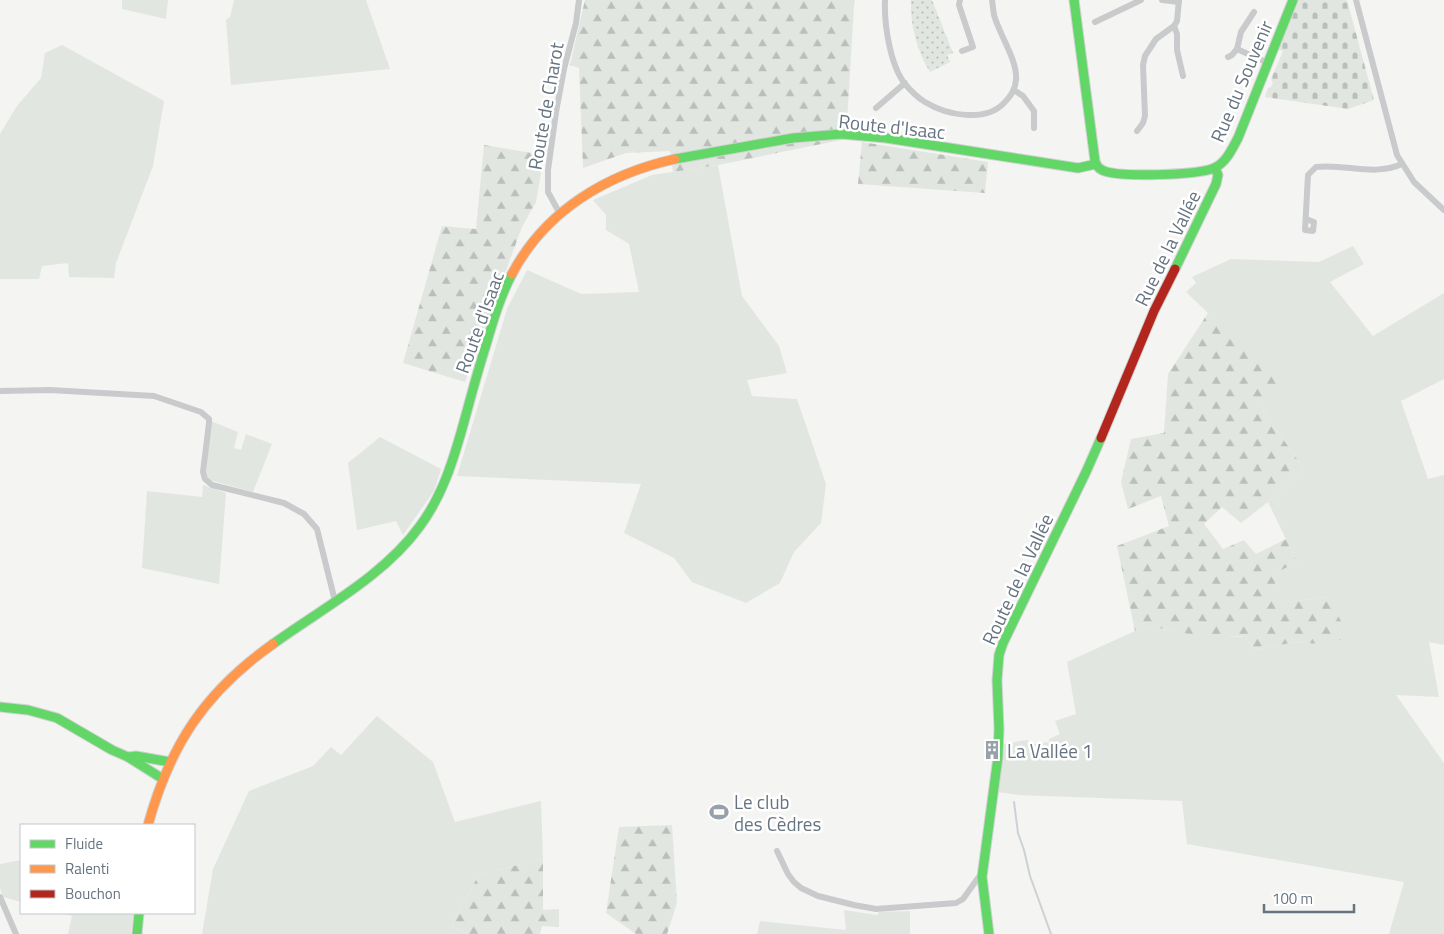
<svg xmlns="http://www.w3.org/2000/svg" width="1444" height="934" viewBox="0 0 1444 934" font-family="'Titillium Web',sans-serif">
<defs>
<pattern id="forest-firs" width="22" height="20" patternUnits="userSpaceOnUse" patternTransform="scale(1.25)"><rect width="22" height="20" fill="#e2e6e1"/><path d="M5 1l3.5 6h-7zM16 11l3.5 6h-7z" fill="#bbbfbc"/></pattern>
<pattern id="cemetery-stones" width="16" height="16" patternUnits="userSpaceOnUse" patternTransform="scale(1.25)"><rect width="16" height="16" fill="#e2e6e1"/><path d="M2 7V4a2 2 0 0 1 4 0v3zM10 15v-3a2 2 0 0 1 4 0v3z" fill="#bbbfbc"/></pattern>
<pattern id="park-dots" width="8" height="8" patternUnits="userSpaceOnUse" patternTransform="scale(1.25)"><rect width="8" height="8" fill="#e2e6e1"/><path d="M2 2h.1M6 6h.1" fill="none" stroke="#bbbfbc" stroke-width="1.8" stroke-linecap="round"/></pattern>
</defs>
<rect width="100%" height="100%" fill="#f4f4f3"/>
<g fill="#e2e6e1">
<path d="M122,0H168L166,19L122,9Z"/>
<path d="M234,0H366L390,69L231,85L226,20L230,17Z"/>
<path d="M62,45L164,101L153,166L116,263L114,278L69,277L68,263L42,266L39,279H0V134L17,106L41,78L45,53Z"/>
<path d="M718,165L742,296L779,346L787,373L747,380L752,396L797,399L826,484L821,523L794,552L780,583L746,603L692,582L674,558L624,533L641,484L457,476L507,309L527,270L581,294L639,292L629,244L606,230V215L593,200L652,175Z"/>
<path d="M1353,246L1364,264L1330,282L1373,336L1444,293V379L1401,401L1428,479L1444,475V645L1429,642L1439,697L1396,695L1444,763V934H1389L1404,882L1187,844L1182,801L1019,795L997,792L1003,744L1027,740L1033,744L1049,742V739L1060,734L1055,721L1076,714L1067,662L1135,631L1152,626L1171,631L1237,637L1245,636L1254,650L1295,642L1319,644L1327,597L1288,602C1274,593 1274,589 1276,573L1297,562L1268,502L1304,469L1260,406L1213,316L1208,313L1186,292L1196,283L1192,277L1231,259L1319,262Z"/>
<path d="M211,421L238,432L234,448L241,450L246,434L272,444L253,492L209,480L206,474Z"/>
<path d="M380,437L441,469L434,491L403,535L396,521L357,530L348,463Z"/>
<path d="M203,485L226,493L219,584L142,568L147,491L202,497Z"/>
<path d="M377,716L433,762L455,822L541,801L543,859L479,874L451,926L466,934H202L213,869L249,791L313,766L331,747L341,755Z"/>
<path d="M21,860V902L3,897L0,888V864Z"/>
<path d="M844,910L877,915L879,912L910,911V934H757L760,921L846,930Z"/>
<path d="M61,913H134L131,934H68L72,916Z"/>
</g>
<g fill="url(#forest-firs)">
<path d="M585,0H855L854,6L846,139L718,165L673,172L670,151L626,153L583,168L579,68L570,65Z"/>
<path d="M862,142L988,162L985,193L858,184Z"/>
<path d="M484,145L544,155L536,202L522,227L465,382L403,363L442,226L476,229Z"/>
<path d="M1208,313L1213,316L1280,380L1260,406L1304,469L1268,502L1241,523L1222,507L1204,524L1223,549L1244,540L1256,554L1286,539L1297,562L1276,573C1274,589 1275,593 1288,602L1327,597L1351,638L1319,644L1295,642L1254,650L1245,636L1210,637L1171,631L1152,626L1135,631L1117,546L1169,526L1161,496L1128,509L1121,482L1131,439L1164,433L1168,374Z"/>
<path d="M672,825L677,903L667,934H636L606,913L619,827Z"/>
<path d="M543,859V910L559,909V927L542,926L540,934H466L451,926L479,874Z"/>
</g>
<path fill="url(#cemetery-stones)" d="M1297,0H1347L1374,100L1348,109L1265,97L1268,88L1271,87L1273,83L1271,79L1283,51L1277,49L1285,35L1284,32Z"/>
<path fill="url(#park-dots)" d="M911,0H932L953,53L947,55L950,62L930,72C917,51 910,25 911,0Z"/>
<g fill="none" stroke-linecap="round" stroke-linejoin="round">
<path stroke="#cbd1d5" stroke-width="2" d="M1014,802L1018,833L1024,850L1030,876L1051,934"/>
<g stroke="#d1d2d2" stroke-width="11">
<g id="fast">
<path d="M1074,0L1095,161C1096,165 1098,168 1102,170C1117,178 1198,175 1214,168C1226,163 1232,149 1238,138L1293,0"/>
<path d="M675,159L793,138L841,134L886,138L1078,168L1096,164"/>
<path d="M1175,269L1216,184L1218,175L1215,168"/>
<path d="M273,644C323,608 384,576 420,526C443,495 454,458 464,422C471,396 478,370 486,345C493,321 500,297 512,274"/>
<path d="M0,707L28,710L57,718L112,750L128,757L163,779"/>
<path d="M128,757L136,756L170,762"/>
<path d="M137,934L139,913"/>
<path d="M989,934L982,877L998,757L999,729L997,680L999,655L1003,643L1086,472L1101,438"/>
</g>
</g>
<g stroke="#d1d2d2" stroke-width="11">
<g id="slow">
<path d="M512,274C545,211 607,174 675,159"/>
<path d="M148,825C170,745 205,692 273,644"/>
</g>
</g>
<g stroke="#d1d2d2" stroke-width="11">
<path id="jam" d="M1101,438L1154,311L1175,269"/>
</g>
<g stroke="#c9cacb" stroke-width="6">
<path d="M885,0C884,24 890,65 905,84C911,91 918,98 925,102C946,115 985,123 1004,103C1011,96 1015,90 1016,80C1018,61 999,34 994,15C993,10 993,5 992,0"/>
<path d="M960,0L959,5L973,47L962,51"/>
<path d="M1162,0L1179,2"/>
<path d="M1356,0L1397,155L1414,182L1444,210"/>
<path d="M1095,22L1141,0"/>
<path d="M1174,26L1177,34V50L1183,76"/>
<path d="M1237,49L1241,32L1254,12"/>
<path d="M1228,57L1232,55L1237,49L1268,63"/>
<path d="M1014,90L1023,96L1034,111V128"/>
<path d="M876,108L905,83"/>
<path d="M1137,131L1143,123L1145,116L1143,65L1145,56L1156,39L1174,26L1177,21L1179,0"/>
<path d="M560,214L548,192V170L556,112L564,69L576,23L579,0"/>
<path d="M1306,219L1314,222L1313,231L1305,230L1308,175L1316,167C1345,163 1373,177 1402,164"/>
<path d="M0,391L50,390L154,396L201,412L209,419V423L203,472L205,479L212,485L284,503L304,514L317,529L335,601"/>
<path d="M777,851L788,874L794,882L801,888L818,896L854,905L876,909L956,903L963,899L978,878L982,877"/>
<path d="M0,897L16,934"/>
</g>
<use href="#fast" stroke="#63d668" stroke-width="9"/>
<use href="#slow" stroke="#ff974d" stroke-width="9"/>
<use href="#jam" stroke="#b3261e" stroke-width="9"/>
</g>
<defs>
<g id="building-bare" transform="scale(1.5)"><path d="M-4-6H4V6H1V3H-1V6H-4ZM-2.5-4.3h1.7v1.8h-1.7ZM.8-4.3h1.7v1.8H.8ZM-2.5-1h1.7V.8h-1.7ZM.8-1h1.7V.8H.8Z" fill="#98a1a9" stroke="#fff" stroke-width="2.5" paint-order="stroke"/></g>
<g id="stadium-bare" transform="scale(1.5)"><path d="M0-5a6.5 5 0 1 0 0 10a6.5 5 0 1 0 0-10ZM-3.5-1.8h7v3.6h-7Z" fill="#98a1a9" stroke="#fff" stroke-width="2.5" paint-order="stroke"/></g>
</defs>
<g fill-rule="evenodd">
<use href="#building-bare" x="992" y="750"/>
<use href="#stadium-bare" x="719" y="812"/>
</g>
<g text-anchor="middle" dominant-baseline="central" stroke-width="5" stroke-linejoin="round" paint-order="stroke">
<g font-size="19" fill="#667481" stroke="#fff">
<text transform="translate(1241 81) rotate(-67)">Rue du Souvenir</text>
<text transform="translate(545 106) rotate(-80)">Route de Charot</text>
<text transform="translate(892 126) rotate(6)">Route d'Isaac</text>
<text transform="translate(1167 248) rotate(-64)">Rue de la Vallée</text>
<text transform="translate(479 322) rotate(-70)">Route d'Isaac</text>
<text transform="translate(1017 579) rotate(-65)">Route de la Vallée</text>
</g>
<g font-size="19" fill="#667481" stroke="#fff" text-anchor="start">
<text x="1007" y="750">La Vallée 1</text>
<text x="734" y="801">Le club<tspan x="734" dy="22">des Cèdres</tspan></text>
</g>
</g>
<rect x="20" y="824" width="175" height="90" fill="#ffffff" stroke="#c2c7cd"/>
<rect x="30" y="840" width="25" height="8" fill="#63d668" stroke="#c2c7cd"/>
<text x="65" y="849" font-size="15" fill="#667481">Fluide</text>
<rect x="30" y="865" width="25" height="8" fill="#ff974d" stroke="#c2c7cd"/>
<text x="65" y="874" font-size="15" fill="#667481">Ralenti</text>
<rect x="30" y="890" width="25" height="8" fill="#b3261e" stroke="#c2c7cd"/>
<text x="65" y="899" font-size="15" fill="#667481">Bouchon</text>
<path d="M1264 904v8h90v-8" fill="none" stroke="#667481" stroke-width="2.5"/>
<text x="1272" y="904" font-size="15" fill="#667481" stroke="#ffffff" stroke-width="4" paint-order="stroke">100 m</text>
</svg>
